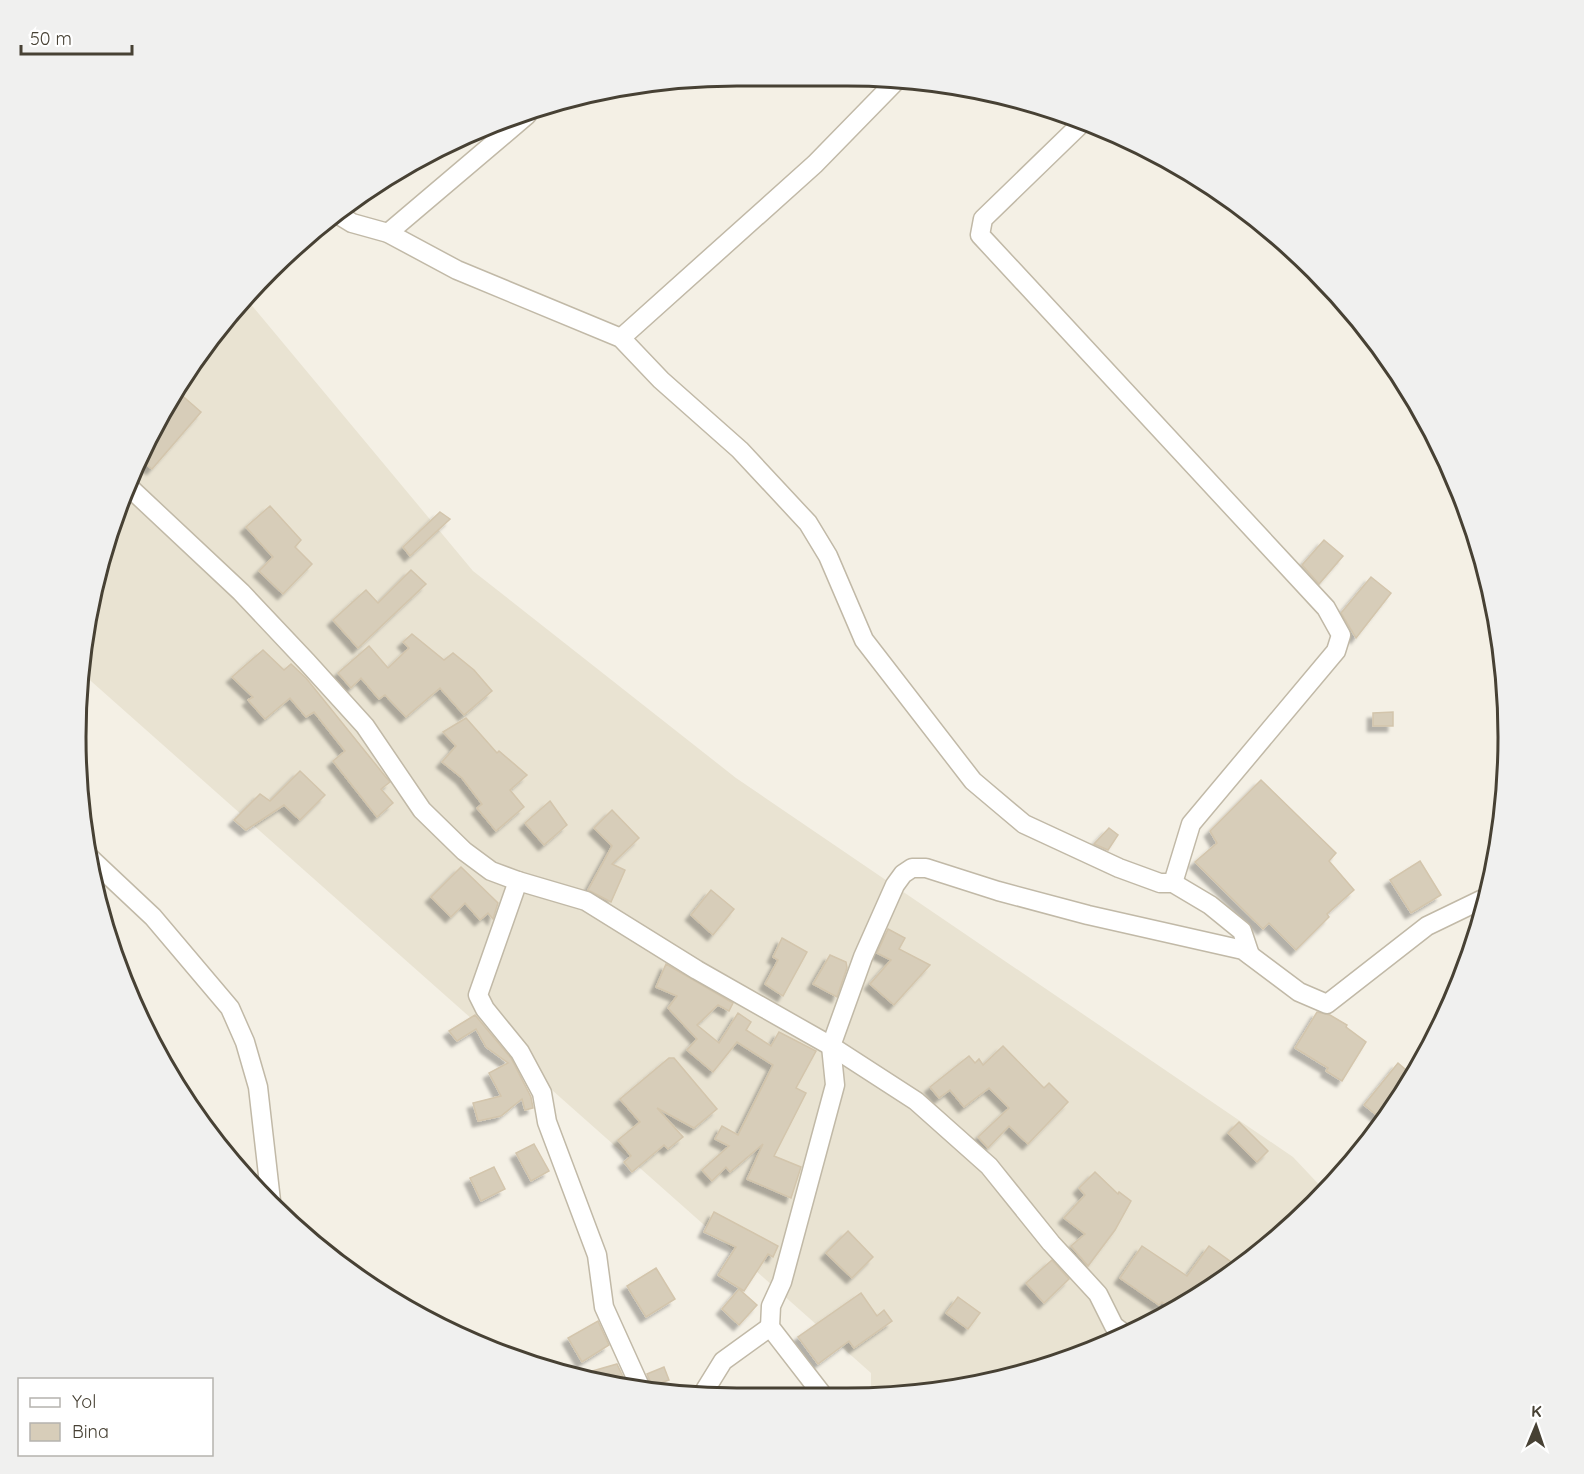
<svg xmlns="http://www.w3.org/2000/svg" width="1584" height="1474" viewBox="0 0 1584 1474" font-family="Quicksand,sans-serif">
<defs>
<filter id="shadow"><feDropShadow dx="-5.5" dy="5.5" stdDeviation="1.5" flood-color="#0004"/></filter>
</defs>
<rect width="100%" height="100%" fill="#f4f0e5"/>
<path fill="#e9e3d2" d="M244,296L473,571L736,778L1293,1157L1326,1192L1315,1205L1214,1288L1100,1349L976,1386L871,1397V1373L83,674L97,566L143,444Z"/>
<g fill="#d7cdb9" stroke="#d3c5ac" stroke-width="1.5" filter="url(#shadow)">
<path d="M178,392L201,412L152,469L138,458L143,444Z"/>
<path d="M270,506L301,540L295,547L312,564L283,594L259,571L273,557L246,527Z"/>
<path d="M440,512L450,519L410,556L403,547Z"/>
<path d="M1324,540L1343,556L1319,584L1302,565Z"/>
<path d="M411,570L426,584L358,648L333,620L366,590L378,603Z"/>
<path d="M1371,577L1391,593L1356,638L1341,613Z"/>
<path d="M412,634L444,660L453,653L474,670L492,691L464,715L440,688L406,717L385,695L379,699L361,678L351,688L338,673L369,646L388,668L409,648L403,642Z"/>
<path d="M263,650L284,670L291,664L306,678L385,776L390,782L381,789L393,803L377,817L333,761L345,751L314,712L306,717L290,698L265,719L248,700L253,697L232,677Z"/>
<path d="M1393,712V726H1373V713Z"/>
<path d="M466,718L497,753L499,751L527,775L510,790L524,807L496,831L477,808L482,804L462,778L442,762L456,746L443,732Z"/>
<path d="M300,771L325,795L300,820L284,805L246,830L234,820L260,794L270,801Z"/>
<path d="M1261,780L1336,853L1329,861L1354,890L1327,914L1329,917L1296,950L1269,923L1263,929L1195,862L1217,843L1210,831Z"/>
<path d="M550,801L567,825L544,845L525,823Z"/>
<path d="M612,810L639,838L612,864L625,870L611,902L588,890L612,846L594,828Z"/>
<path d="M1109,828L1118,835L1108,850L1094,844Z"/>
<path d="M1420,861L1441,895L1411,913L1390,880Z"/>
<path d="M461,867L498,903L493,919L488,913L480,920L465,903L451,917L431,897Z"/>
<path d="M711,890L734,909L713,935L691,915Z"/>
<path d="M888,929L905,938L899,949L930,965L894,1005L870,984L891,960L877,953Z"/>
<path d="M782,938L807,952L783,996L765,984L778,960L773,957Z"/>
<path d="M830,955L846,962L847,968L837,997L813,984Z"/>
<path d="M666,964L733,1003L729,1011L718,1005L697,1025L719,1043L738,1013L751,1022L746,1030L771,1046L779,1032L816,1051L796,1088L806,1093L774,1156L801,1167L791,1198L747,1179L763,1144L730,1172L726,1167L712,1181L702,1170L729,1146L715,1139L722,1126L738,1135L773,1065L737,1042L713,1072L687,1050L697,1039L668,1008L677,996L656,987Z"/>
<path d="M1317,1012L1330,1015L1347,1025L1346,1027L1366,1042L1342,1081L1326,1071L1328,1068L1295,1048Z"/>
<path d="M475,1015L511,1058L531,1097L533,1108L525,1110L522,1099L501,1116L478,1121L473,1103L501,1096L489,1073L508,1063L486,1047L476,1029L457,1041L449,1031Z"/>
<path d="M1003,1046L1044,1088L1049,1083L1068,1102L1028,1144L1009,1126L988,1148L978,1137L1009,1108L989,1088L964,1107L950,1090L939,1098L930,1087L969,1056L975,1063L979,1059L983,1065Z"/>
<path d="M669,1058H674L717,1109L694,1128L657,1108L683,1137L668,1149L664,1145L632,1172L624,1162L631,1156L618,1140L640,1122L620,1099Z"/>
<path d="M1398,1063L1413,1076L1397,1105L1384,1121L1364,1105Z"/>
<path d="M1239,1122L1268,1151L1257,1162L1228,1133Z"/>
<path d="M534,1144L549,1171L531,1181L516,1153Z"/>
<path d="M494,1167L505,1189L481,1201L470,1178Z"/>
<path d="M1095,1172L1118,1194L1119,1192L1131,1201L1115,1230L1088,1266L1071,1246L1085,1234L1064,1218L1085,1195L1079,1188Z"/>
<path d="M714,1212L778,1246L773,1257L768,1254L744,1291L718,1275L736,1247L704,1232Z"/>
<path d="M848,1231L873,1257L852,1278L826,1253Z"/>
<path d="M1142,1246L1187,1276L1209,1246L1234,1264L1215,1288L1172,1310L1162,1302L1159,1305L1120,1278Z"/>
<path d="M1052,1260L1069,1279L1044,1303L1026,1283Z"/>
<path d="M656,1268L675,1299L646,1317L627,1286Z"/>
<path d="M739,1289L757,1305L739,1325L722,1309Z"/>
<path d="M861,1293L877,1316L884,1310L892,1321L854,1348L849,1341L818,1364L798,1337Z"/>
<path d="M958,1297L980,1313L968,1329L946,1313Z"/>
<path d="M598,1321L609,1345L582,1362L568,1338Z"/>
<path d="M617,1364L625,1381L612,1384L575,1376Z"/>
<path d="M664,1367L669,1380L652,1386L647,1374Z"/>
</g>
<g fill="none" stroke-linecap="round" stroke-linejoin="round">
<g stroke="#c1b9a7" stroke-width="21">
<g id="minor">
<path d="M1083,122L983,219L980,235L1326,608L1341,635L1336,651L1191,824L1173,883"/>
<path d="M334,212L352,223L388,233L457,270L621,338L661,380L740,450L808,523L828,556L864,640L973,781L1024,824L1119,868L1160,883H1173L1210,905L1242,931L1250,955"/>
<path d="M388,233L527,115"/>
<path d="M621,338L815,164L899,78"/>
<path d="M128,486L241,592L307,662L365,726L422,810L464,851L491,871L518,881L586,901L697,970L831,1046L916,1101L989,1166L1051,1243L1098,1294L1114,1326L1126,1335"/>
<path d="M87,855L153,917L230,1008L245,1042L258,1087L271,1201"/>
<path d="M518,881L478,995L485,1009L520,1052L542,1093L547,1122L597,1255L604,1307L642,1391"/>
<path d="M702,1395L723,1361L770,1327"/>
<path d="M825,1398L770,1327L771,1306L782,1282L835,1085L831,1046L863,957L895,885L903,874L912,868H926L998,891L1088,915L1243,950L1299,992L1327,1004L1427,926L1487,897"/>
</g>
</g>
<use href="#minor" stroke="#fff" stroke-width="18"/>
</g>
<path d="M0 0H1584V1474H0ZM737 86H847A651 651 0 0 1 1498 737V737A651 651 0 0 1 847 1388H737A651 651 0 0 1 86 737V737A651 651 0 0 1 737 86Z" fill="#f0f0ef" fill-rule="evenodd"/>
<path fill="none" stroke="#474134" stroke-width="3" d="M737 86H847A651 651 0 0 1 1498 737V737A651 651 0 0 1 847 1388H737A651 651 0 0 1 86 737V737A651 651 0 0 1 737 86Z"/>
<rect x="18" y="1378" width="195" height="78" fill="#ffffff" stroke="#b5b3ae" stroke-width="1.5"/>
<rect x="30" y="1398" width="30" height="9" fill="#ffffff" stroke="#b5b3ae" stroke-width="1.5"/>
<text x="72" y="1408" font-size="18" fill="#474134">Yol</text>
<rect x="30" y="1423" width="30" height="18" fill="#d7cdb9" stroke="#b5b3ae" stroke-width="1.5"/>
<text x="72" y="1438" font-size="18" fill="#474134">Bina</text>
<g transform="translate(1536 1426) rotate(2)" stroke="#ffffff" stroke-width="4.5" paint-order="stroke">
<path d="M0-4.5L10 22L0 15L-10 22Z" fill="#474134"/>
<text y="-9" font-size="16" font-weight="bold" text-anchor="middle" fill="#474134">K</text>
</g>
<path d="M21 45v9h111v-9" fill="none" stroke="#474134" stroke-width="3"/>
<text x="30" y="45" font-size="18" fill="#474134" stroke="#ffffff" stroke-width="4.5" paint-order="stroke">50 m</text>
</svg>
